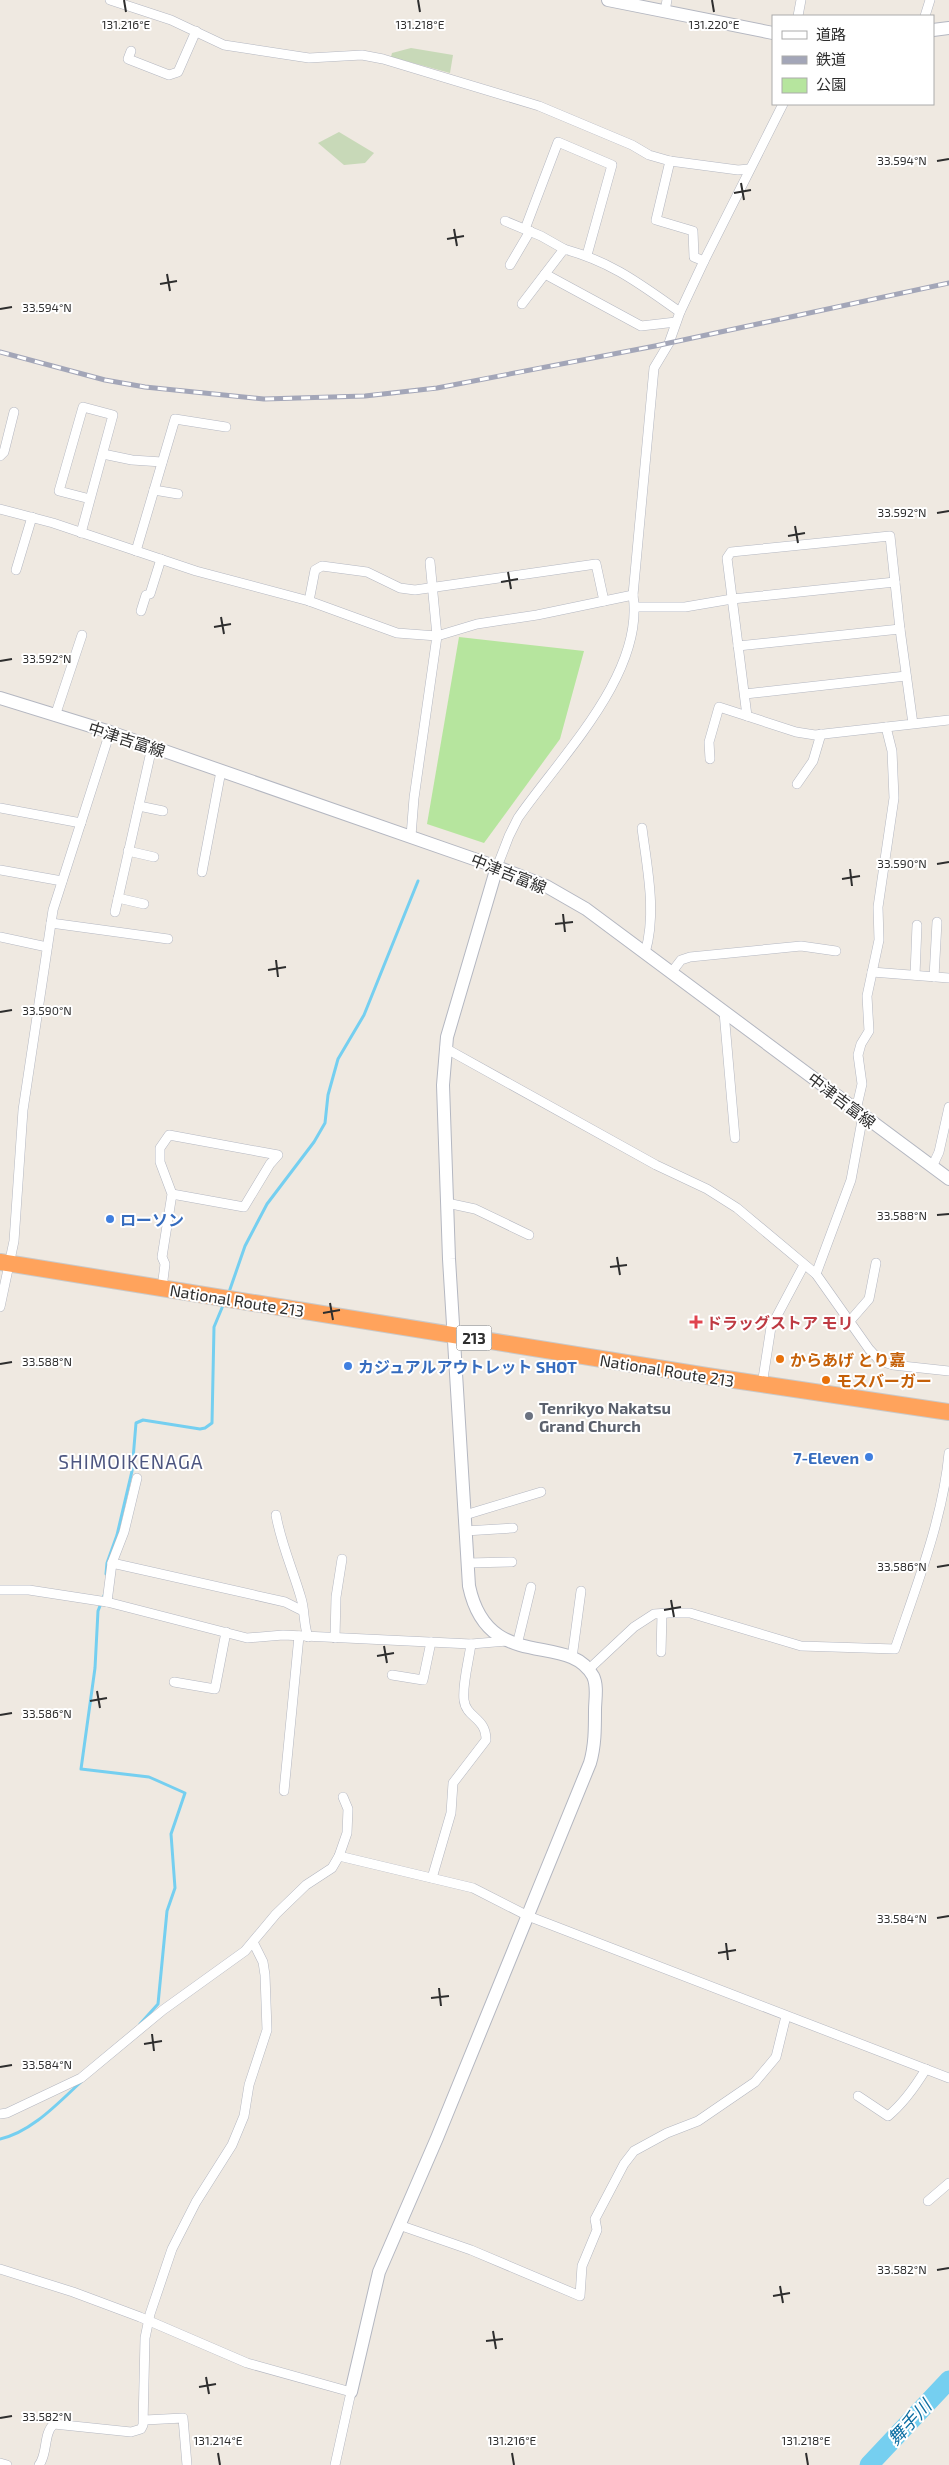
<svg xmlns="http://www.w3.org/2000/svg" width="949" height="2465" viewBox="0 0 949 2465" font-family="'Exo 2','Noto Sans JP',sans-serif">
<rect width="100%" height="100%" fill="#efe9e1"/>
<path fill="#b6e59e" d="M459,637L584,651L560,739L484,843L427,824Z"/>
<g fill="#c8d9b8">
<path d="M411,48L453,55L450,73L391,57L392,53Z"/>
<path d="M339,132L374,153L365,163L344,165L318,143Z"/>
</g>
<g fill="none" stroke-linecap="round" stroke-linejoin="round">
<g stroke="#75cff0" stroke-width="3">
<path d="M228,1295L245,1246L267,1204L314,1142L325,1123L328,1095L338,1059L364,1015L418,881"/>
<path d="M106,1574L107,1563L117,1535L132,1471L136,1423L143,1420L200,1429L205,1428L212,1423L214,1327L224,1303"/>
<path d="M105,1593L98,1611L95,1668L81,1769L149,1777L185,1793L171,1834L175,1888L167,1911L158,2004L140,2024"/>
<path d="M0,2139C32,2132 59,2102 82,2081"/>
</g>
<path stroke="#75cff0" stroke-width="19" d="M869,2465L949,2380"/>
<g stroke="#b4b7c1" stroke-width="10">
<g id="street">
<path d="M110,0L171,20L224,45L309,58L362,55L383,59L539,106L632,145L649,155L670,161L738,170L749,169"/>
<path d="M665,11L667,0"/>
<path d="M798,16L801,0"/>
<path d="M925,16L930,0"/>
<path d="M131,51L128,59L169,75L178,72L196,31"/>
<path d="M670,161L656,220L693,231L694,257L704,261"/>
<path d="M505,221L541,236L564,249"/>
<path d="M525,229L558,142L612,165L587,255"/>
<path d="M510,265L530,231"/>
<path d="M545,274L641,326L676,322"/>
<path d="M522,304L564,249C612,262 640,284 680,312"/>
<path d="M103,454L132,460L162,462"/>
<path d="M0,456L4,452L14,412"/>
<path d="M154,490L178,494"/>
<path d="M0,509L53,523L196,571L309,601L397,633L437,636L414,798L411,836"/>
<path d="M81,533L113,415L83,407L59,491L90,499"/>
<path d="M136,551L175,419L226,427"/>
<path d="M430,562L437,636L477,624L537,615L633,595"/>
<path d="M16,570L32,517"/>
<path d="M309,601L315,570L322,566L367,572L400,588L415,590L596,564L604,601"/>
<path d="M635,607H685L732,599L895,582"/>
<path d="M141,611L146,595L150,594L161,559"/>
<path d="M738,646L900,629"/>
<path d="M745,694L906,676"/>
<path d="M55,716L82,635"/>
<path d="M913,724L900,629L890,536L731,552L727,558L747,716L796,732L815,735L949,720"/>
<path d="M710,759L709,742L719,707L747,716"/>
<path d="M797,784L813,761L821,734"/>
<path d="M139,806L163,811"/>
<path d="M0,808L81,823"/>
<path d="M642,828C647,868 657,913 645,953"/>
<path d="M128,851L154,857"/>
<path d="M497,867L509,836L518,818C560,757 645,674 633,595L654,368L669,343L680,312L704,261L783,104"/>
<path d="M0,870L62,881"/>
<path d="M202,872L221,771"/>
<path d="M118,898L144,904"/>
<path d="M115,912L152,747"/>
<path d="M51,923L168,939"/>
<path d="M0,937L47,947"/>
<path d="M872,972L949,978"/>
<path d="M671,973L681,960L690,957L801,946L836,951"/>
<path d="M915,975L917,925"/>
<path d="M934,977L937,922"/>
<path d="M724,1012L735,1138"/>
<path d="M445,1048L656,1165L707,1189L737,1208L816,1274L869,1349L880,1361L893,1365L949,1371"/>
<path d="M856,1110L862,1084L858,1055L861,1044L869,1031L867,996L879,940L878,907L894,798L892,751L886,727"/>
<path d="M932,1167L939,1152L949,1107"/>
<path d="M447,1203L475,1209L529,1235"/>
<path d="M816,1274L851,1180L863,1115"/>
<path d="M162,1288L165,1264L162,1257L172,1194L160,1162V1148L169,1135L278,1155L270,1164L244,1207L172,1194"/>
<path d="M0,1307L14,1241L23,1110L53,910L110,732"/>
<path d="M849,1322L869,1299L876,1263"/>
<path d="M762,1385L771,1327L804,1265"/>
<path d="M276,1515C281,1544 293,1570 301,1598C305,1610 303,1622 308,1637"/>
<path d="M465,1515L541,1492"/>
<path d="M465,1531L513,1528"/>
<path d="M112,1563L124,1532L137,1478"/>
<path d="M468,1563L512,1562"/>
<path d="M0,1590H29L107,1602L247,1638L283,1635L471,1644L507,1641"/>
<path d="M107,1602L112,1563L285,1602L303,1611"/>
<path d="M335,1638L336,1597L342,1559"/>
<path d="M517,1645L531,1587"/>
<path d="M661,1652L662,1614"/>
<path d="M572,1658L581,1591"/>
<path d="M588,1670L634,1627L654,1614L669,1613H690L801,1646L895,1649C916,1587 943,1519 949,1453"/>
<path d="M392,1675L423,1680L431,1642"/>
<path d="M174,1682L215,1689L226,1632"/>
<path d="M284,1791L299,1636"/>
<path d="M339,1856L473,1888L528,1916L949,2078"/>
<path d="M432,1878L451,1813L453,1783L486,1740C486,1717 466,1718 464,1700C462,1685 469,1660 471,1644"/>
<path d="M858,2096L888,2116C904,2103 915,2087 926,2069"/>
<path d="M0,2114L7,2113L81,2078L163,2010L245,1951L276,1914L306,1885L332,1868L339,1856L347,1833L348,1809L343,1797"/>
<path d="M928,2201L949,2183"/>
<path d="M399,2225L471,2250L580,2296L582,2266L597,2230L595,2219L624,2164L634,2151L667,2133L698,2121L755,2082L776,2057L786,2016"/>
<path d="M0,2269L73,2292L140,2317L247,2363L351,2392L335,2465"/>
<path d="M145,2420L183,2418L187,2465"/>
<path d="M0,2463L7,2465"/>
<path d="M39,2465C48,2454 43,2433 54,2424L131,2432L141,2429L143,2425L145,2338L150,2314L172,2249L196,2202L232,2145L244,2116L249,2085L267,2030L265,1975L263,1962L253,1942"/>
</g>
</g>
<g stroke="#b4b7c1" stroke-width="14">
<g id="secondary">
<path d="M608,0L773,33"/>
<path d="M933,30L949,28"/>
<path d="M0,698L110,732L497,867L546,886L586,909L949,1179"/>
<path d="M351,2392L379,2272L437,2138L590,1763C595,1746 595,1729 595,1710C595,1700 598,1686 593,1676C568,1630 488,1675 469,1586L449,1259L443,1085L447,1037L497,867"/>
</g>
</g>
<g stroke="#c9c9c9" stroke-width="18">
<path id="highway" d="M0,1262L707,1376L949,1412"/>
</g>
<use href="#street" stroke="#fff" stroke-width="9"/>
<use href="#secondary" stroke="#fff" stroke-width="12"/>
<use href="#highway" stroke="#ffa35c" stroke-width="16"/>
<g stroke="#a3a6b8" stroke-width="5">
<path id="rail" d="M0,352L105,380L145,387L264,399L365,396L437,388L655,346L949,283"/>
</g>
<use href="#rail" stroke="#fff" stroke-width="3" stroke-dasharray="9" stroke-linecap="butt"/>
</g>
<path fill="none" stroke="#2e2e2e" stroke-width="2" d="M124,0L126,12M418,0L420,12M712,0L714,12M937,161L949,159M741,183L744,200M734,193L751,190M454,229L457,246M447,239L464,236M167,274L170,291M160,284L177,281M0,309L12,307M937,513L949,511M795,526L798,543M788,536L805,533M508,572L511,589M501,582L518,579M221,617L224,634M214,627L231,624M0,661L12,659M937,864L949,862M850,869L852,886M842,879L860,876M563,914L565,932M555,924L573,922M276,960L278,977M268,970L286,967M0,1012L12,1010M937,1215L949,1214M617,1257L620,1275M610,1267L627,1265M330,1303L333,1320M323,1313L340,1310M0,1364L12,1362M937,1567L949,1565M671,1600L674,1617M664,1610L681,1607M384,1646L387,1663M377,1656L394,1653M97,1691L100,1708M90,1701L107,1698M0,1715L12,1713M937,1918L949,1916M726,1943L728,1960M718,1953L736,1950M439,1988L441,2006M431,1998L449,1996M152,2034L154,2051M144,2044L162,2041M0,2067L12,2065M937,2270L949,2268M780,2286L783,2303M773,2296L790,2293M493,2331L496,2349M486,2341L503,2339M206,2377L209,2394M199,2387L216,2384M0,2418L12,2416M218,2453L220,2465M512,2453L514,2465M806,2453L808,2465"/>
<g fill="#3f7fe0" stroke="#fff" stroke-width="2">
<circle cx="110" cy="1219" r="5"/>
<circle cx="348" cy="1366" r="5"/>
<circle cx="869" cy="1457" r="5"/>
</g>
<path fill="#e0444e" stroke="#fff" stroke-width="2" d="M693.5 1314.5h5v5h5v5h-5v5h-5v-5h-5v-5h5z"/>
<g fill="#e8710a" stroke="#fff" stroke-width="2">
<circle cx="780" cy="1359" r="5"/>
<circle cx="826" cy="1380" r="5"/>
</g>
<circle fill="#6b7280" stroke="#fff" stroke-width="2" cx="529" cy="1416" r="5"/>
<g text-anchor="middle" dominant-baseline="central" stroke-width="4" stroke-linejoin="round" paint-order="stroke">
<rect fill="#fff" stroke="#6d6d6d" stroke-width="1" x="456.5" y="1325.5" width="35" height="25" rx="4"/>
<g font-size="15" font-weight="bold" fill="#2e2e2e">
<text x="474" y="1338">213</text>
</g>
<g font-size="16" fill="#2e2e2e" stroke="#fff">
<text transform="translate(127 739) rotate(18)">中津吉富線</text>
<text transform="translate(509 873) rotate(22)">中津吉富線</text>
<text transform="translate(842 1100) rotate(37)">中津吉富線</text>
<text transform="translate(237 1300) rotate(9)">National Route 213</text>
<text transform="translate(667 1370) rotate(9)">National Route 213</text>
</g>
<g font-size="16" font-weight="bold" fill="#366cbe" stroke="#fff" text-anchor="start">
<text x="120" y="1219">ローソン</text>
<text x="358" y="1366">カジュアルアウトレット SHOT</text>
<text x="859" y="1457" text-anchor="end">7-Eleven</text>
</g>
<g font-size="16" font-weight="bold" fill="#be3a42" stroke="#fff" text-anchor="start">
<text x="706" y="1322">ドラッグストア モリ</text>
</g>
<g font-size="16" font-weight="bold" fill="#c56008" stroke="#fff" text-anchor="start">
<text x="790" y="1359">からあげ とり嘉</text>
<text x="836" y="1380">モスバーガー</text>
</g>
<g font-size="16" font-weight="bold" fill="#5b616d" stroke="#fff" text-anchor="start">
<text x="539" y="1407">Tenrikyo Nakatsu<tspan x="539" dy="18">Grand Church</tspan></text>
</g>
<g font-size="18" font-style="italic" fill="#0d6fa3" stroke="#fff">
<text transform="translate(909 2422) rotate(-47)">舞手川</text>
</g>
<g font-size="19" letter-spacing="1" fill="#4d5680" stroke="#fff">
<text x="131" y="1461">SHIMOIKENAGA</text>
</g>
</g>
<g font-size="12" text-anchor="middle" fill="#2e2e2e" stroke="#fff" stroke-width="4" stroke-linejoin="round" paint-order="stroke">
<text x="126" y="29">131.216°E</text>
<text x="420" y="29">131.218°E</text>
<text x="714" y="29">131.220°E</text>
<text x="902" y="165">33.594°N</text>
<text x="47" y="312">33.594°N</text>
<text x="902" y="517">33.592°N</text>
<text x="47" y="663">33.592°N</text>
<text x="902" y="868">33.590°N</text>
<text x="47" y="1015">33.590°N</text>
<text x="902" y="1220">33.588°N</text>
<text x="47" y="1366">33.588°N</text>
<text x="902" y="1571">33.586°N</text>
<text x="47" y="1718">33.586°N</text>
<text x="902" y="1923">33.584°N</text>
<text x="47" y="2069">33.584°N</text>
<text x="902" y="2274">33.582°N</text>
<text x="47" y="2421">33.582°N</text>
<text x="218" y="2445">131.214°E</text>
<text x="512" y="2445">131.216°E</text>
<text x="806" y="2445">131.218°E</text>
</g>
<rect x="772" y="15" width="162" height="90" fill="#ffffff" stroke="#ababab"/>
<rect x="782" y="31" width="25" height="8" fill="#ffffff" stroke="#ababab"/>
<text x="816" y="40" font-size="15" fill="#2e2e2e">道路</text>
<rect x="782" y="56" width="25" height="8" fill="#a3a6b8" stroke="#ababab"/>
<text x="816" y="65" font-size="15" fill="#2e2e2e">鉄道</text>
<rect x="782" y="78" width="25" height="15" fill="#b6e59e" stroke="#ababab"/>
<text x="816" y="90" font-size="15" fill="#2e2e2e">公園</text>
</svg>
